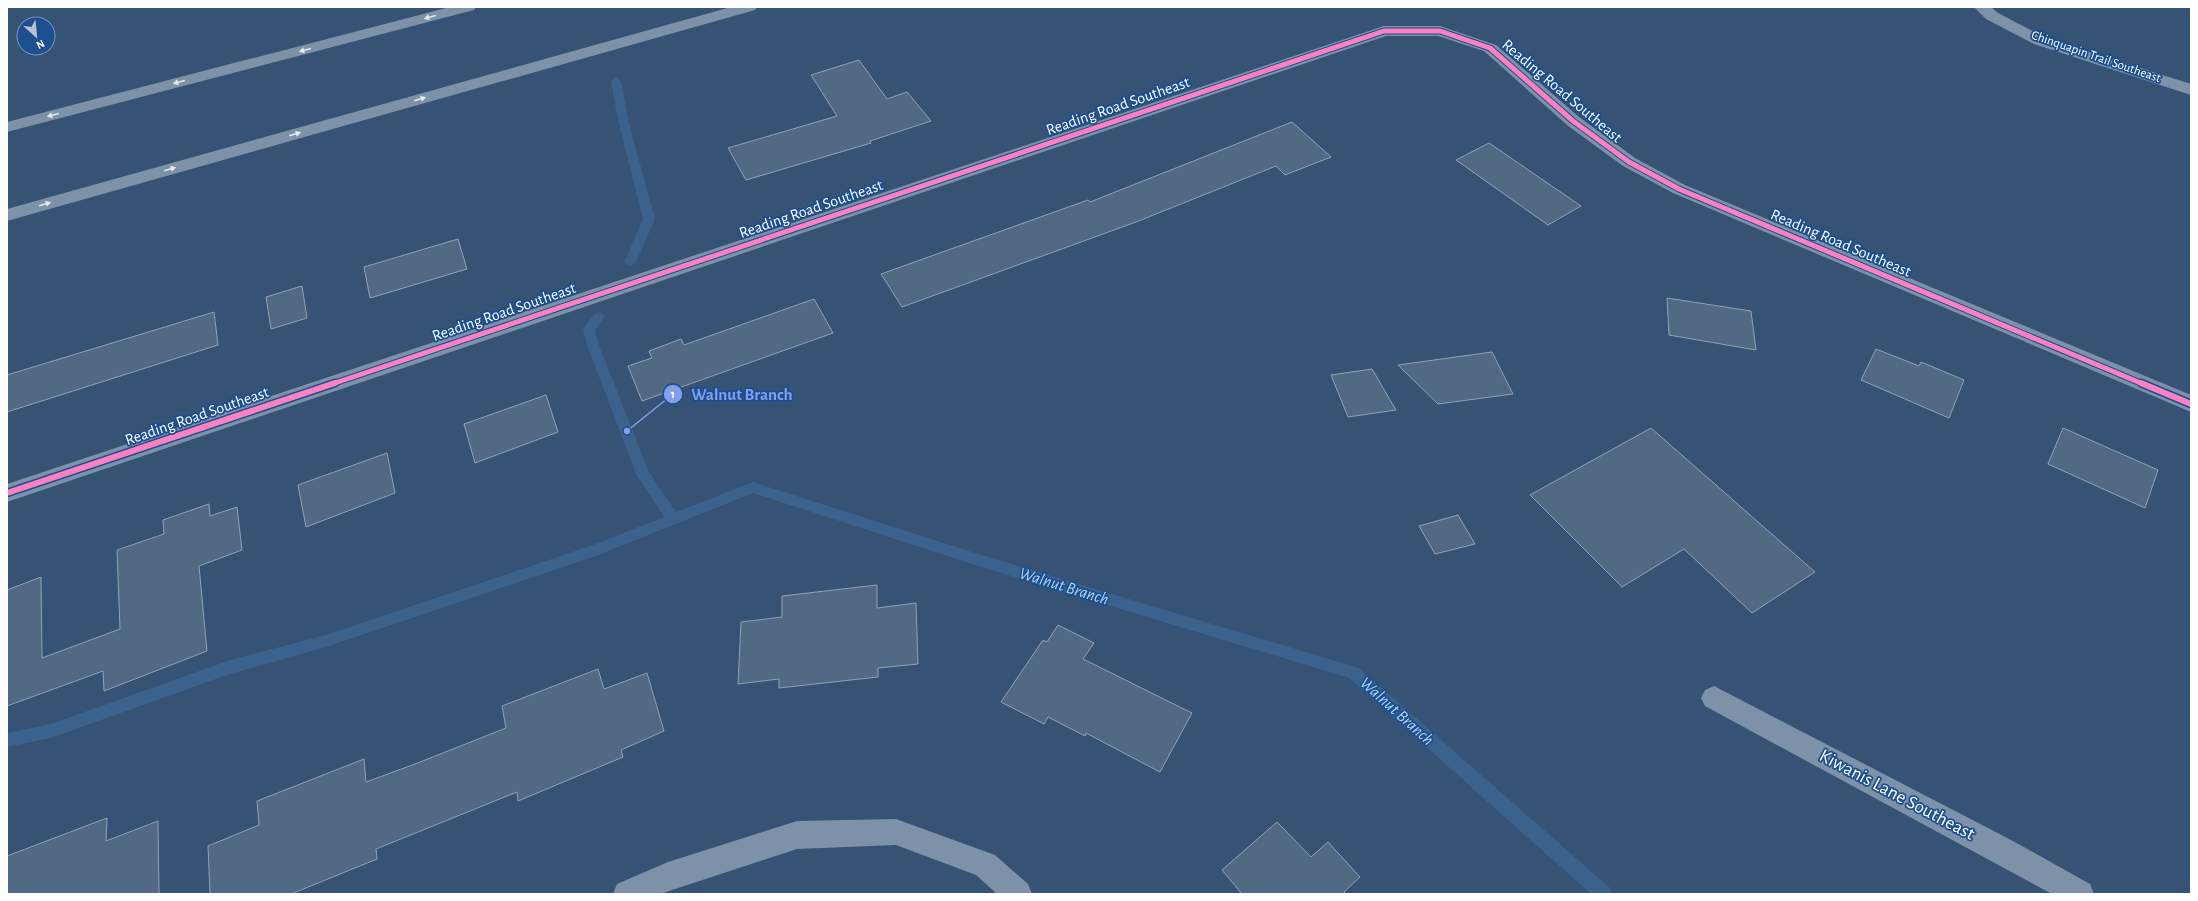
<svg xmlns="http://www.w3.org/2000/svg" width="2198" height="901" viewBox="0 0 2198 901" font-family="'Alegreya Sans',sans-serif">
<rect width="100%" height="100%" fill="#365274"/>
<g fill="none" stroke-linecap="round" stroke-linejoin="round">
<g fill="#3b618d" fill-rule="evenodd">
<path d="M616,78L621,81L628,120L655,219L636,262L630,266L624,262L643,219L618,120L611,81Z"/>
<path d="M599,312L605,316L595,330L599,345L649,472L676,512L753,482L972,552L1359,668L1610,888L1612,894H1591L1349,678L972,564L753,493L596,556L326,647L230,674L51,738L7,747V733L51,724L230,660L326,635L593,545L664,517L636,474L587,345L583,329L595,313Z"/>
</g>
</g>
<g fill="#526984" stroke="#92a2b6">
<path d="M859,60L887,99L907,92L931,121L870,141L871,143L746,180L728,148L837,116L811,75Z"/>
<path d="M1292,122L1331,157L1285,175L1276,166L1136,222L902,307L881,274L1088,200L1090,202Z"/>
<path d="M1489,143L1581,206L1548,225L1456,160Z"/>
<path d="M458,239L467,269L370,298L364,267Z"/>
<path d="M302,286L307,318L271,329L266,297Z"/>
<path d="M1667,298L1751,311L1756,350L1669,335Z"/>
<path d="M814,299L833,333L642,401L628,366L652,358L649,351L681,339L684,345Z"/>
<path d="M214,312L218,345L7,412V375Z"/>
<path d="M1876,349L1919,366L1921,362L1964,380L1949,418L1861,380Z"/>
<path d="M1492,352L1513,394L1438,404L1398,365Z"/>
<path d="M1372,369L1396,410L1348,417L1331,375Z"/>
<path d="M546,395L558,432L475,463L464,424Z"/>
<path d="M1651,428L1815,572L1752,613L1684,549L1622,587L1530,495Z"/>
<path d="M2063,428L2158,470L2145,508L2048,464Z"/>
<path d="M387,453L395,493L306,527L298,485Z"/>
<path d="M209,504L210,516L237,507L242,550L199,566L207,651L104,691L103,671L7,706V590L41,577L42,658L120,629L117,550L164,534L163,520Z"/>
<path d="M1458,515L1475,544L1435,554L1419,526Z"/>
<path d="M877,585V608L916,603L918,664L878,668V677L779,688V679L738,684L741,622L782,617V596Z"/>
<path d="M1058,625L1094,643L1083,659L1192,713L1160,772L1086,733L1085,736L1048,717L1044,724L1001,702L1043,640L1047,642Z"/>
<path d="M598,669L604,689L647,673L664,731L621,750L623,757L518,801L517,792L376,849L377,859L291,894H210L208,846L259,825L257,801L364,759L366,782L415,764L506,728L502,706Z"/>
<path d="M107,818L106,841L158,821L159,894H7V856Z"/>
<path d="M1277,822L1311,857L1328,842L1360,877L1344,892L1346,894H1242L1222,870Z"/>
</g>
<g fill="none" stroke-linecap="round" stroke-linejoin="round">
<g fill="#7d92a8" fill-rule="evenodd">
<path d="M1974,7H1991L1998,13L2046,38L2191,84V95L2034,44L1986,19Z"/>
<path d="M1384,26H1440L1496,45L1579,117L1635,158L1685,185L2191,395V412L1673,193L1623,166L1567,125L1484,51L1438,36H1386L7,502V484Z"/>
<path d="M1714,686L2013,841L2090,884L2094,894H2052L1705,706L1701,698L1705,690Z"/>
<path d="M896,819L995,855L1028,884L1032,894H997L976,875L896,845L797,849L660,894H613L617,884L668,862L797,821Z"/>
</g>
<g fill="#7e92a7" fill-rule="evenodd">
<path d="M450,7H476L474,10L7,132V122Z"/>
<path d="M731,7H757L755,10L7,221V209Z"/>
</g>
<g stroke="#1b4f8f" stroke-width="7">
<path id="cycleway-far1" d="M332,384L1384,31H1440L1490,48L1573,121L1629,162L1679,189L2143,384"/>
</g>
<g stroke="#1b4f8f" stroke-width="9">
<g id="cycleway">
<path d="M2141,383L2191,404"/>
<path d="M7,493L335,383"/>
</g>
</g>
<use href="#cycleway-far1" stroke="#ff80c0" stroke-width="5"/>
<use href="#cycleway" stroke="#ff80c0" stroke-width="6"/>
</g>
<defs><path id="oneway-solid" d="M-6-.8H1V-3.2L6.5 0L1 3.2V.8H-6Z"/></defs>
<g fill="#e5e9ed">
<use href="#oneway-solid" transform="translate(430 17) rotate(165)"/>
<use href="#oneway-solid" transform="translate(305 50) rotate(165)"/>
<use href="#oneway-solid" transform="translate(179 82) rotate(165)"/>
<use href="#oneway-solid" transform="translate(420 99) rotate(-16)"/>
<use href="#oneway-solid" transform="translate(53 115) rotate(165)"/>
<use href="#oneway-solid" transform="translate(295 134) rotate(-16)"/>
<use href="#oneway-solid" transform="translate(170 169) rotate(-16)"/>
<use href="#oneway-solid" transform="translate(45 204) rotate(-16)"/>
</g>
<g text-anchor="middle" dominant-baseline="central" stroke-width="3.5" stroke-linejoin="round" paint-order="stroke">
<g font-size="13" fill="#fff" stroke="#1b4f8f">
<text transform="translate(2096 57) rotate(19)">Chinquapin Trail Southeast</text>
</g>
<g font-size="16" fill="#fff" stroke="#1b4f8f">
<text transform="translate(1562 91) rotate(40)">Reading Road Southeast</text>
<text transform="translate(1118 106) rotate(-19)">Reading Road Southeast</text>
<text transform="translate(811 209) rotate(-19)">Reading Road Southeast</text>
<text transform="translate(1841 243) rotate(23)">Reading Road Southeast</text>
<text transform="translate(504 312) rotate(-19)">Reading Road Southeast</text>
<text transform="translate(197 416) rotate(-19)">Reading Road Southeast</text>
</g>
<g font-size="17" font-style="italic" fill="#b5d3f5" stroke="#1b4f8f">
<text transform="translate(1064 586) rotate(17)">Walnut Branch</text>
<text transform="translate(1397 711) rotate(42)">Walnut Branch</text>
</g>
<g font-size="19" fill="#fff" stroke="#1b4f8f">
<text transform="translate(1897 795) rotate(28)">Kiwanis Lane Southeast</text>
</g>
</g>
<path fill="none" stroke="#839eea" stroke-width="1.5" d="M627 431L673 394"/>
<g fill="#839eea" stroke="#1b4f8f" stroke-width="1.5">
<circle cx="627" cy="431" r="4"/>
<circle cx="673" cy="394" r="10"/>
</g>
<g font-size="12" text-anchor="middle" font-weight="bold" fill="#fff">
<text x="673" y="398">1</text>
</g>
<g font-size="17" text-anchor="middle" font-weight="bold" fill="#839eea" stroke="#1b4f8f" stroke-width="3.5" stroke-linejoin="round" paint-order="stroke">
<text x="742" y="400">Walnut Branch</text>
</g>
<rect width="2198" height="901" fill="none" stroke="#ffffff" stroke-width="16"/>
<g transform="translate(36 36) rotate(153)"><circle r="19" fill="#1b4f8f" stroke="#7695bc"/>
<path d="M0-3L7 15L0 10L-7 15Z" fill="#b9c2ce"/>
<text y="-6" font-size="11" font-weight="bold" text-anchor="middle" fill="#ffffff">N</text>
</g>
</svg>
